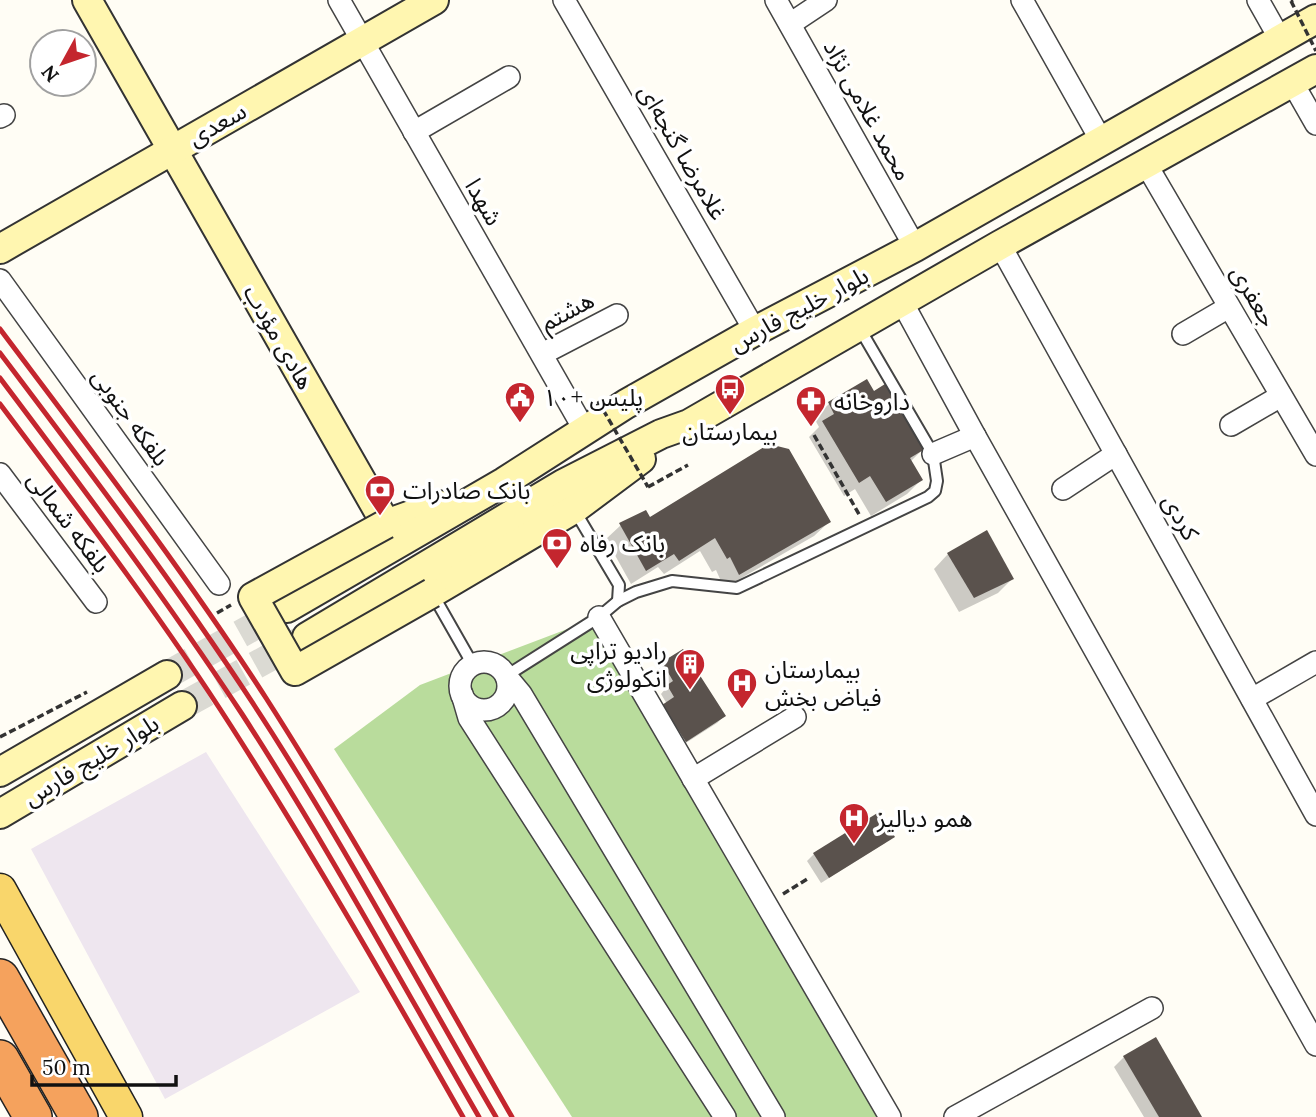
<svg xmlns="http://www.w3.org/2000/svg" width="1316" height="1117" viewBox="0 0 1316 1117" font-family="Lora,'Noto Sans Arabic',serif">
<rect width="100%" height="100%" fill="#fffdf5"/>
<path fill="#eee6ef" d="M206,752L360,992L165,1099L31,849Z"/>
<path fill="#b9dc9c" d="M599,617L890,1117H572L334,749L420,685Z"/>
<g fill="#0003">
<path d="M866,381L873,393L923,449L910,462L921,480L907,494L871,516L855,489L844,496L809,437L819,427L814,418L829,404Z"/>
<path d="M649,519L829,522L814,536L724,588L716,570L712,572L700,551L664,574L658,567L631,584L606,539L621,525Z"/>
<path d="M948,554L1012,579L998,593L959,612L934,569Z"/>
<path d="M682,651L724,716L717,723L678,748L663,706L667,704L661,694L666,688L656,671Z"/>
<path d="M892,836L885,843L821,883L807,861L814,854Z"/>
<path d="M1124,1057L1200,1117H1144L1114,1067Z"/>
</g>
<g fill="#5a524d">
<path d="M867,379L874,391L885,384L925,449L910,458L923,480L886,502L870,476L859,483L822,421L834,414L828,402Z"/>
<path d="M769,444L789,449L831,522L739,575L730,557L727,559L715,538L679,561L674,554L646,571L619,523L646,510L650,517Z"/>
<path d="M987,530L1014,579L974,598L947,553Z"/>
<path d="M683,649L726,716L686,742L662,705L674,697L667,685L673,681L662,662Z"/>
<path d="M879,812L895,837L829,878L813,853Z"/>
<path d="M1156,1037L1202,1117H1159L1123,1056Z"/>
</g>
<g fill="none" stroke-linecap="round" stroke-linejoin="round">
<g stroke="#dbdad3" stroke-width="28" stroke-dasharray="28 14" stroke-linecap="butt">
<path d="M167,675L285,609"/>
<path d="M182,706L305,638"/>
</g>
<g stroke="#444" stroke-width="14">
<g id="lane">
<path d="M575,511L619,585L618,601"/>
<path d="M432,593L473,665"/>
<path d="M506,676L599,617L618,601L636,592L672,581L737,588L928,497L935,491L937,481L933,454L860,329"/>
</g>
</g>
<g stroke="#444" stroke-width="24">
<g id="street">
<path d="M339,0L584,429"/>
<path d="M564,0L755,331"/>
<path d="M776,0L915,247"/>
<path d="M1022,0L1102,142"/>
<path d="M1258,0L1280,39"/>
<path d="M790,24L826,0"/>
<path d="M1292,82L1316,124"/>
<path d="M0,117L4,115"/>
<path d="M414,132L509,77"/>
<path d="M1146,164L1316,455"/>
<path d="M1000,245L1316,815"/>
<path d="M0,280L219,584"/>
<path d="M902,302L975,436L1316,1045"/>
<path d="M1183,334L1229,307"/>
<path d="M542,354L617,315"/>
<path d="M1231,425L1281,396"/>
<path d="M933,454L975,436"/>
<path d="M0,474L96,602"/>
<path d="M1063,489L1116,454"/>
<path d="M599,617L890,1117"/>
<circle cx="484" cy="686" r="24"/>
<path d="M506,676L521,694L774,1117"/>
<path d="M462,694L469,718L725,1117"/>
<path d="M1252,699L1316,662"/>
<path d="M693,779L795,717"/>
<path d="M955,1117L1152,1008"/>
</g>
</g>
<g stroke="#333" stroke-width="32">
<g id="secondary">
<path d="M87,0L386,524L439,505"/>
<path d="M0,249L434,0"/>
<path d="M432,593L574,509L641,459"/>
<path d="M287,608L504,482L626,404L755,331L915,247L1316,19"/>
<path d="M307,637L563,484L661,434L689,424L1000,245L1316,69"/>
<path d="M0,772L167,675"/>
<path d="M0,814L182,706"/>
</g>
</g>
<g stroke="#222" stroke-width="35">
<path id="primary" d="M0,890L126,1117"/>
</g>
<g stroke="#222" stroke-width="40">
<g id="highway">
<path d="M0,978L79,1117"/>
<path d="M0,1059L33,1117"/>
</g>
</g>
<g stroke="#333" stroke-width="3.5" stroke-dasharray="7 3.5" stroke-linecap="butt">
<path d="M1291,1L1293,0"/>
<path d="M814,435L860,516"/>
<path d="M648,487L688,465"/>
<path d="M217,613L231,605"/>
<path d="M0,737L87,692"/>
<path d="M783,894L809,878"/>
</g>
<use href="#lane" stroke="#fff" stroke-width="10"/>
<use href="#street" stroke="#fff" stroke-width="21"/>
<use href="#secondary" stroke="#fff6b0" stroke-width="28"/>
<use href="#primary" stroke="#f9d66b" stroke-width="32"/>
<use href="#highway" stroke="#f5a25d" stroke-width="37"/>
<g stroke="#c4262e" stroke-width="5">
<path d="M0,329C91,450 184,571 266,698C353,834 432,977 512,1117"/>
<path d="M0,353C87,468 175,584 254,705C341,838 416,980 496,1117"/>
<path d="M0,378C83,488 166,599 242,714C327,845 401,982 479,1117"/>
<path d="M0,404C79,509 160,615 231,726C313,854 388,985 463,1117"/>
</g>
<g stroke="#333" stroke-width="32" stroke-linecap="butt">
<path id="secondary-bridge" d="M386,524L253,597L295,671L432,593"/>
</g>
<g stroke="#333" stroke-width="3.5" stroke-dasharray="7 3.5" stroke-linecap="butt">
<path d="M1291,1L1316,51"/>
<path d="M598,401L648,487"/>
</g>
<use href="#secondary-bridge" stroke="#fff6b0" stroke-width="28"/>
</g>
<defs>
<g id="bus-pin" transform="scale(1.575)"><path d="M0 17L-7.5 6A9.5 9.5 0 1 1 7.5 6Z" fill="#c4262e" stroke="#fff"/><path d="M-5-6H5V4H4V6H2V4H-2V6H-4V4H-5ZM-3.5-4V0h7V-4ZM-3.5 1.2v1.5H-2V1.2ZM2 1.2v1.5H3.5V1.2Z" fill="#fff"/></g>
<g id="civic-pin" transform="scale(1.575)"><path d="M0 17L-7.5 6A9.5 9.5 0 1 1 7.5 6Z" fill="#c4262e" stroke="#fff"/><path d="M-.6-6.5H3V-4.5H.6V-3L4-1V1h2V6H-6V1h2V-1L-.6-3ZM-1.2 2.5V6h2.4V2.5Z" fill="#fff"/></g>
<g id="pharmacy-pin" transform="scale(1.575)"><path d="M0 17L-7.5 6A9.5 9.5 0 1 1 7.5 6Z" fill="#c4262e" stroke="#fff"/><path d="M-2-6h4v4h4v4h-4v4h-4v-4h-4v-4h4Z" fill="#fff"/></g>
<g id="bank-pin" transform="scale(1.575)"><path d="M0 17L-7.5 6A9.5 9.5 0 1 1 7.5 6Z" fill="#c4262e" stroke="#fff"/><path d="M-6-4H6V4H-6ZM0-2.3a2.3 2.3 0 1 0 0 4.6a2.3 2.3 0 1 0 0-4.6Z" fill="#fff"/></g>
<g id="building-pin" transform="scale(1.575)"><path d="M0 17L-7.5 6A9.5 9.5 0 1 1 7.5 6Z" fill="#c4262e" stroke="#fff"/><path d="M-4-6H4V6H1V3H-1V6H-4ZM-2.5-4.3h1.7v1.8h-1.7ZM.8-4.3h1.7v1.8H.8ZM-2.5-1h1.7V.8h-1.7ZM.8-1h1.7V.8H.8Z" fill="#fff"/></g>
<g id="hospital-pin" transform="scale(1.575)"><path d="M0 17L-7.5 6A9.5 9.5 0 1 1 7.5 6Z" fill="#c4262e" stroke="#fff"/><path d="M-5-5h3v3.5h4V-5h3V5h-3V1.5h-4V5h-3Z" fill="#fff"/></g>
</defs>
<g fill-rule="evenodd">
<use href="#bus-pin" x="730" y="389"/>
<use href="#civic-pin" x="520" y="397"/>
<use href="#pharmacy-pin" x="811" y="401"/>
<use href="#bank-pin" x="380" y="490"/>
<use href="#bank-pin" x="557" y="543"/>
<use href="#building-pin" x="690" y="664"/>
<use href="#hospital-pin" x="742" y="683"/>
<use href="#hospital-pin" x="854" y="818"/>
</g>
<g text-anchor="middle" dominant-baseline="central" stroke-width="7" stroke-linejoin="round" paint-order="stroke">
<g font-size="24" fill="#111" stroke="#fff">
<text transform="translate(868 110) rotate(61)">محمد غلامی نژاد</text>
<text transform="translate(217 124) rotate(-30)">سعدی</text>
<text transform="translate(683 152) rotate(60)">غلامرضا گنجه‌ای</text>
<text transform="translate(484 202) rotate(60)">شهدا</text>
<text transform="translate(1254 296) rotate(60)">جعفری</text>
<text transform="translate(799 309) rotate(-28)">بلوار خلیج فارس</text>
<text transform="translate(567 311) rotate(-28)">هشتم</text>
<text transform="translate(279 337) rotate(60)">هادی مؤدب</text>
<text transform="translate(131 417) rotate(54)">بلفکه جنوبی</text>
<text transform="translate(1181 517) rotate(61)">کردی</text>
<text transform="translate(69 522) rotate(53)">بلفکه شمالی</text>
<text transform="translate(91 760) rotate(-31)">بلوار خلیج فارس</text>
</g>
<g font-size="24" fill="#111" stroke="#fff" text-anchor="start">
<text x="543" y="397">پلیس +۱۰</text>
<text x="834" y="401">داروخانه</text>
<text x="730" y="431" text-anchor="middle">بیمارستان</text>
<text x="403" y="490">بانک صادرات</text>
<text x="580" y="543">بانک رفاه</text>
<text x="667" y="650" text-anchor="end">رادیو تراپی<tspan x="667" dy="28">انکولوژی</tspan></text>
<text x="765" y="669">بیمارستان<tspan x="765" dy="28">فیاض بخش</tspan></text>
<text x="877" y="818">همو دیالیز</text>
</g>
</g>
<g transform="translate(63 63) rotate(230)"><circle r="33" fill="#ffffff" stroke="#a0a0a0" stroke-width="2"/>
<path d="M0-5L12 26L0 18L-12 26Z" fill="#c4262e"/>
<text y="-10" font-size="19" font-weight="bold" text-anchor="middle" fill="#111111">N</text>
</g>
<path d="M32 1075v10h144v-10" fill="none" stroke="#111111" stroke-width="3.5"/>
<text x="42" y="1075" font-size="21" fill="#111111" stroke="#ffffff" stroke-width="5" paint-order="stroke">50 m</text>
</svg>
